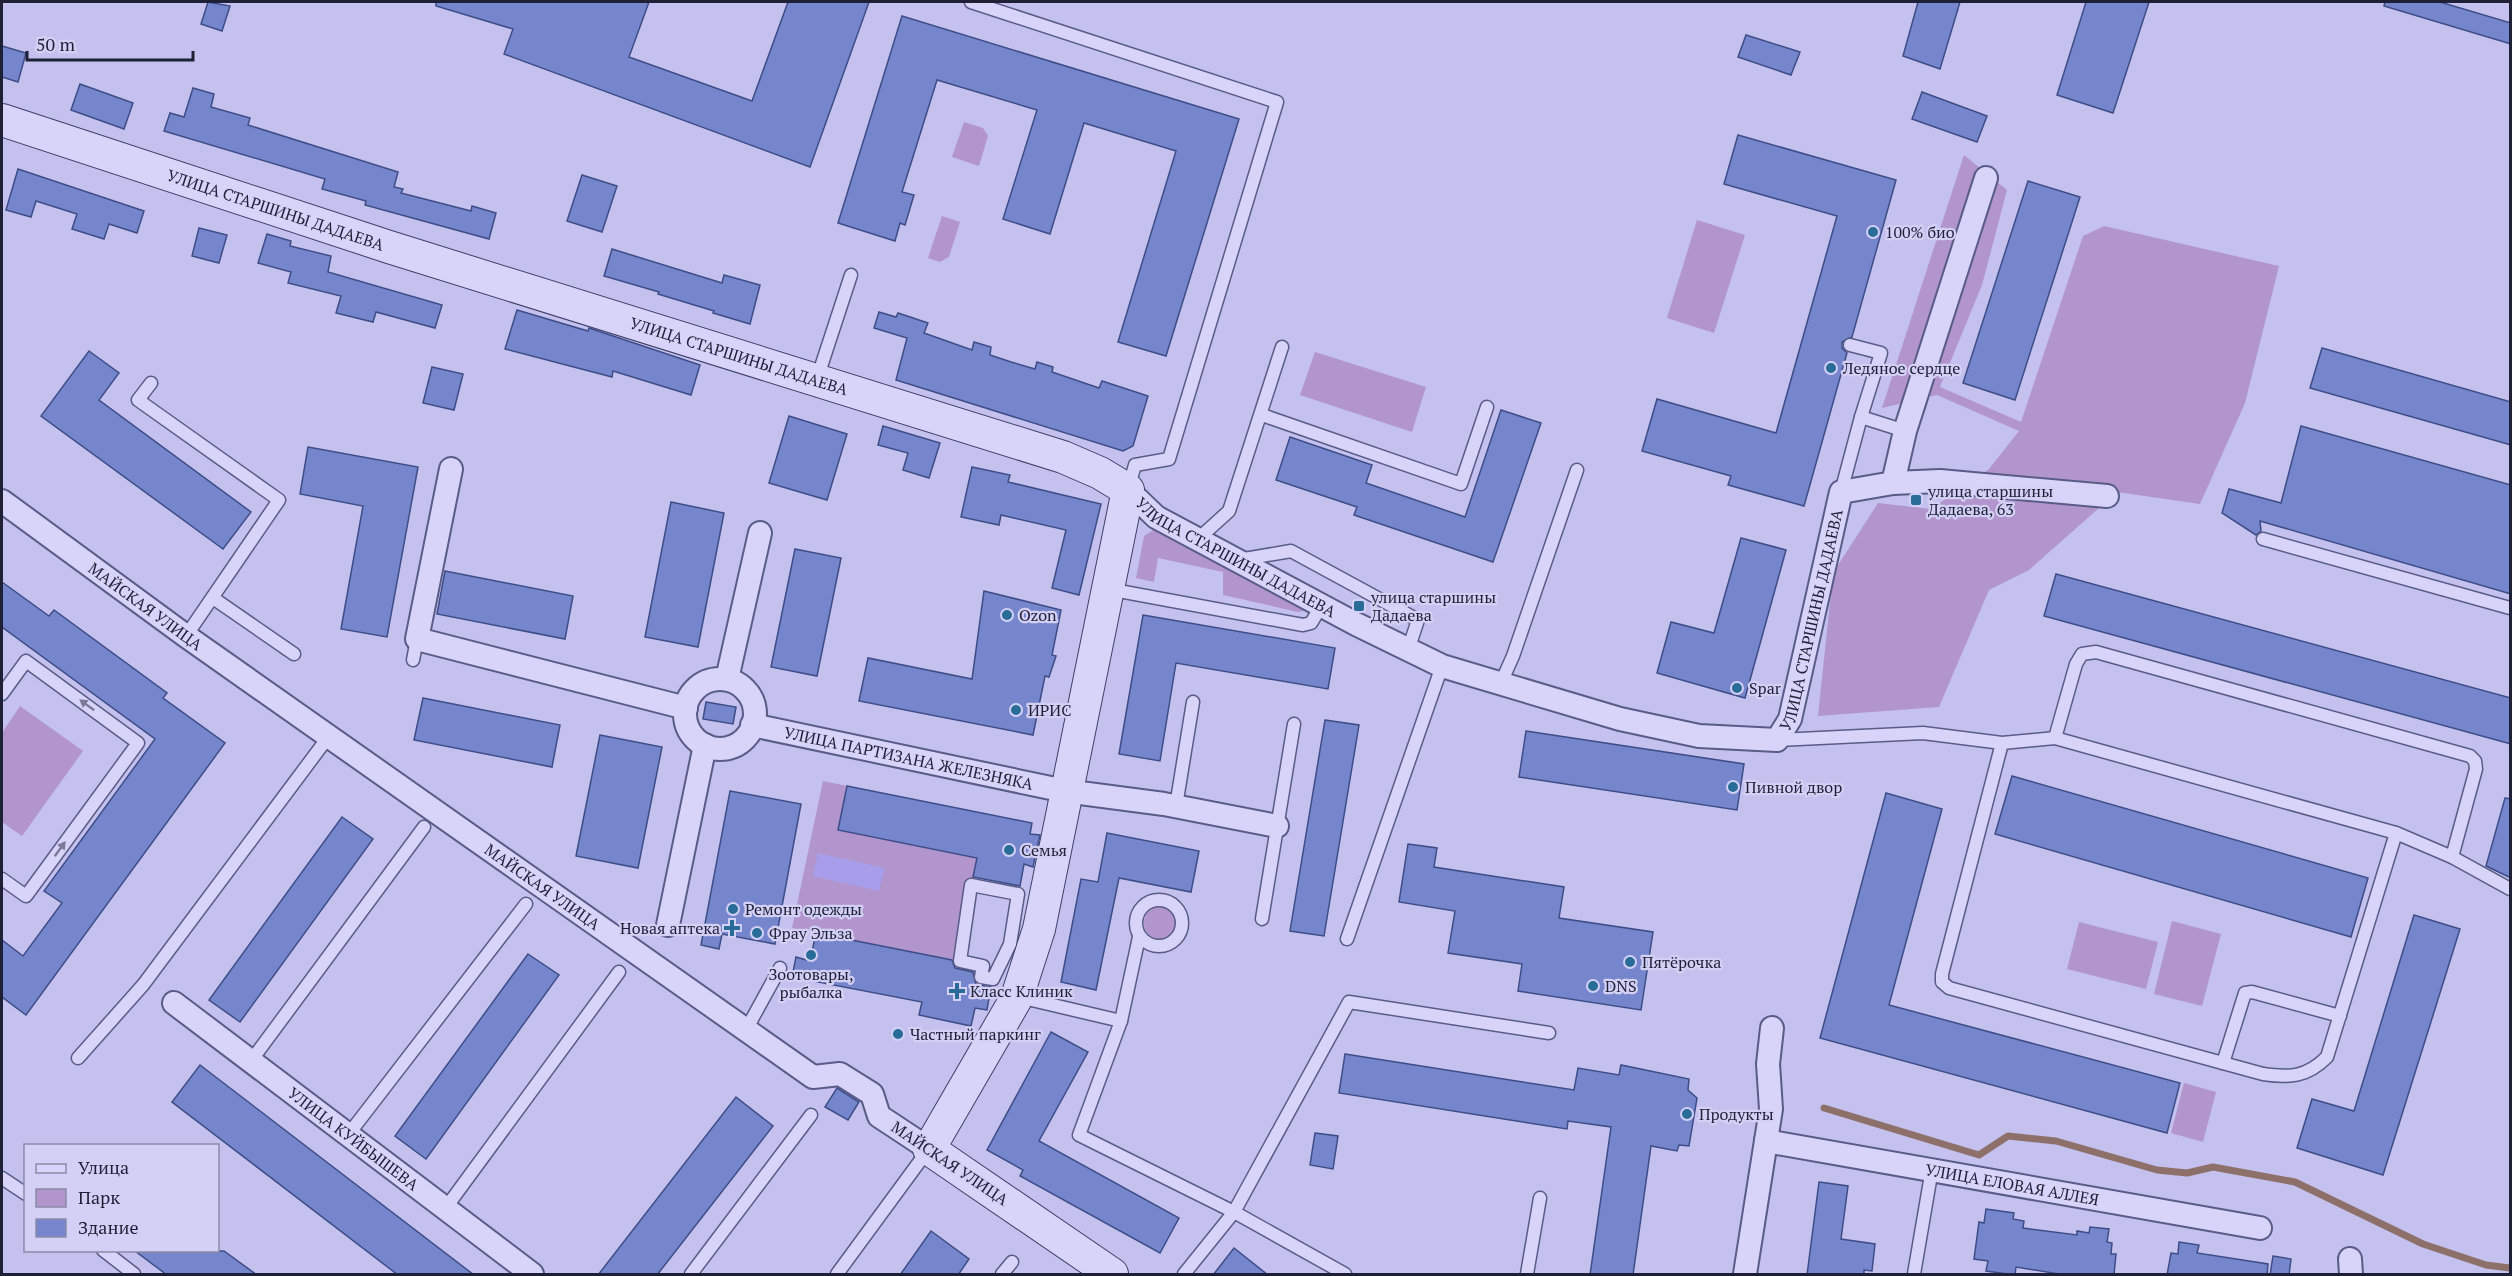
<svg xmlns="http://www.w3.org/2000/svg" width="2512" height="1276" viewBox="0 0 2512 1276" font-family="'PT Serif',serif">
<rect width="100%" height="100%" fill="#c5c1ee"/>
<g fill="#b195cc">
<path d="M964,122L983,128L988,136L979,166L952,157Z"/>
<path d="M1964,155L2007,190L1982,285L1940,387L2021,422L2083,236L2104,226L2279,266L2245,403L2200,504L2117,492L2029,570L1989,590L1939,707L1818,716L1833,573L1878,503L1931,509L1989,469L2019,431L1937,395L1882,408Z"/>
<path d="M942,216L960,222L949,257L940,262L928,258Z"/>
<path d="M1697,220L1745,235L1714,333L1667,318Z"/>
<path d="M1315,352L1426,387L1412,432L1300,395Z"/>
<path d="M1155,529L1304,607L1303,611L1298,612L1223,595V572L1158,558L1154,582L1136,578L1144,536Z"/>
<path d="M20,706L83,751L22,836L2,822V733Z"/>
<path d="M823,781L847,786L839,830L977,858L960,961L792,928Z"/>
<circle cx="1160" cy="923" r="16"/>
<path d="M2172,921L2221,934L2202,1006L2154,994Z"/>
<path d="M2079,922L2158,942L2146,989L2067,969Z"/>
<path d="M2184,1083L2216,1092L2203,1142L2171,1133Z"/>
</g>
<path fill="#a79dea" d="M818,853L885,868L879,891L813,876Z"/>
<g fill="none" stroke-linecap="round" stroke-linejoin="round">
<path stroke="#8e706b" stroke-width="7" d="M1824,1108L1979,1155L2008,1136L2056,1141L2157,1170L2187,1173L2213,1167L2295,1182L2423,1244L2486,1265L2510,1268"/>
</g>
<g fill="#7686cd" stroke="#3e4d87" stroke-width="1.5">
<path d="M208,2L230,6L222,31L201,24Z"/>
<path d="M436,2H649L629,57L752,101L788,2H869L810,167L504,54L513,29L436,6Z"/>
<path d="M1918,2H1960L1940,69L1903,56Z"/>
<path d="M2086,2H2149L2113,113L2057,95Z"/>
<path d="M2385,2H2440L2511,23V44L2384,6Z"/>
<path d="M902,16L1239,119L1166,356L1118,342L1176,151L1084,123L1050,234L1003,219L1037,110L937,80L902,192L914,195L905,225L900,223L895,241L838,223Z"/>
<path d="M1746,35L1800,52L1791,75L1738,57Z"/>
<path d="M2,46L26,53L18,82L2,77Z"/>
<path d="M80,84L133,103L124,129L71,110Z"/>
<path d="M193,88L214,94L211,107L250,118L248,125L398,172L394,187L403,189L401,193L471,211L472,206L496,213L489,239L365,205L366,201L322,189L325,179L164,131L170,113L184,117Z"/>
<path d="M1922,92L1987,116L1977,142L1912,119Z"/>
<path d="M1738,135L1896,180L1852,337L1842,342V348L1847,353L1804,506L1728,485L1731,476L1642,451L1657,399L1776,433L1837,216L1724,184Z"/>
<path d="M18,169L144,211L137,233L109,224L104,239L72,229L77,214L36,201L31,217L6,210Z"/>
<path d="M582,175L617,186L602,232L567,221Z"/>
<path d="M2028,181L2080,197L2015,400L1963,383Z"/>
<path d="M199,228L227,235L219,263L192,256Z"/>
<path d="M267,234L291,241L290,246L331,256L328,272L442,305L435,328L376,312L373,322L336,313L341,296L288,283L291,272L258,263Z"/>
<path d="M612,249L722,283L724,275L760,285L750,324L713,313L714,311L658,294L659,292L604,276Z"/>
<path d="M517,310L588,331L589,328L700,365L691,395L613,371L612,377L505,349Z"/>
<path d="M879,312L896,317L898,313L928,323L924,333L972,350L974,342L991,347L990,355L1011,362L1035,369L1037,362L1053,367L1052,372L1099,388L1102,381L1148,396L1133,446L1123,451L896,380L907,338L874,328Z"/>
<path d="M2322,348L2511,402V445L2310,388Z"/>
<path d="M89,351L119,373L99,400L251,512L223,549L41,416Z"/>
<path d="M432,367L463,374L454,410L423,403Z"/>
<path d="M1501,410L1541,423L1493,562L1354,515L1357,507L1276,480L1290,437L1372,465L1366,483L1465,517Z"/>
<path d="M789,416L847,434L827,500L769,483Z"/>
<path d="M883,426L940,443L929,478L903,470L908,453L878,445Z"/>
<path d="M2301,426L2511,485V594L2260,521L2261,531L2256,535L2222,513L2229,489L2281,503Z"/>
<path d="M308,447L418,467L387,637L341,629L363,506L300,494Z"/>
<path d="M972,467L1010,475L1008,482L1101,504L1079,595L1052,588L1066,530L1001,515L999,525L961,517Z"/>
<path d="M671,502L724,513L698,647L645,637Z"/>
<path d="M1741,538L1786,550L1745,698L1657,673L1671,622L1714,633Z"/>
<path d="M795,549L841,558L817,676L771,667Z"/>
<path d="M445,571L573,596L565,639L437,614Z"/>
<path d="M2056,574L2511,698V744L2044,616Z"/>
<path d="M2,582L49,616L54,610L167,693L163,698L225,743L26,1015L2,997V940L23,956L62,903L44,891L155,739L2,627Z"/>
<path d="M984,591L1061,610L1052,655L1056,656L1049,677L1045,676L1033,735L859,701L868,658L972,679Z"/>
<path d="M1143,615L1335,648L1328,689L1176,663L1160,761L1119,754Z"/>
<path d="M423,698L560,725L552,767L414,740Z"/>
<path d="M706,702L736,707L733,724L703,719Z"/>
<path d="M1325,720L1359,725L1324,936L1290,931Z"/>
<path d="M1526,731L1744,764L1737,810L1519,777Z"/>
<path d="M600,735L662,747L638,868L576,856Z"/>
<path d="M2012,776L2368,878L2351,937L1995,834Z"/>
<path d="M847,786L1032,823L1030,834L1040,835L1033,867L1024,864L1020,886L973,877L977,858L838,830Z"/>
<path d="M730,791L801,804L775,944L722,934L719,949L701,945Z"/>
<path d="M1886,793L1942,809L1889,1005L2180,1083L2167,1133L1820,1038Z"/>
<path d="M2505,798L2511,799V878L2486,866Z"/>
<path d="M342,817L373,839L240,1022L209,1000Z"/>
<path d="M1107,833L1199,851L1191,892L1119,878L1096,990L1061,982L1081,879L1098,882Z"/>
<path d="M1408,844L1437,848L1434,867L1564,887L1559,918L1653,932L1641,1010L1518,991L1522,964L1448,953L1455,911L1399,902Z"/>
<path d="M2414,915L2460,929L2383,1175L2297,1148L2312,1099L2354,1111Z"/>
<path d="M816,933L952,960L955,968L973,972L976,984L991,987L987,1010L975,1008L971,1026L919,1015L922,1002L792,977L796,957L810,961Z"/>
<path d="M528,954L559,975L426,1159L395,1136Z"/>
<path d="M1051,1032L1088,1052L1039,1141L1179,1218L1160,1253L1020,1176L1023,1170L987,1150Z"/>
<path d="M1345,1054L1574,1090L1578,1068L1619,1075L1621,1065L1689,1079L1688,1090L1697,1098L1689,1146L1679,1145L1677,1151L1651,1146L1633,1275H1590L1611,1127L1568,1121L1567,1129L1339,1093Z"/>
<path d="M200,1065L474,1275H398L172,1102Z"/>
<path d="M837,1088L859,1102L848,1120L825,1107Z"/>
<path d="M736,1097L773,1126L657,1275H598Z"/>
<path d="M1315,1133L1338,1136L1333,1169L1310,1165Z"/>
<path d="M1819,1182L1848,1186L1841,1239L1875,1244L1872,1271L1864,1270V1275H1807Z"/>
<path d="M1986,1209L2014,1213L2013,1219L2024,1221L2023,1228L2077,1235V1231L2089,1233L2090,1227L2109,1229L2107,1242L2112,1243L2111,1254H2116L2114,1275H2065L2016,1267L2015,1275L1986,1271L1988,1261L1974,1259L1979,1222L1984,1223Z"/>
<path d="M931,1231L969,1259L958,1275H900Z"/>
<path d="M2179,1242L2199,1245L2197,1253L2268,1264L2267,1275H2167L2171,1253L2178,1254Z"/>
<path d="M1234,1248L1268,1275H1213Z"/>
<path d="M135,1251H224L257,1275H167Z"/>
<path d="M2273,1256L2291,1259L2289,1275H2270Z"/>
</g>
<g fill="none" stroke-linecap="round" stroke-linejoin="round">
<g stroke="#585c87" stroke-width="15">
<g id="lane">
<path d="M971,2L1277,102L1169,459L1135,465L1128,489"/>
<path d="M1850,345L1881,353L1861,417L1905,431"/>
<path d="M817,379L851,275"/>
<path d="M151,383L138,400L279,500L186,636"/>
<path d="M1262,415L1461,484L1487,407"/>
<path d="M1841,492L1861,417"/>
<path d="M2263,539L2510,608"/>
<path d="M1197,540L1229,511L1282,347"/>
<path d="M1238,560L1291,551L1418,620L1408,650"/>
<path d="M1108,589L1303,625L1311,623L1322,605"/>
<path d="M213,598L294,654"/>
<path d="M413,660L417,639"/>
<path d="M1500,685L1513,656L1577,470"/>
<path d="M2,694L26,661L138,743L26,896L2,879"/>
<path d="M2055,738L2076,664L2082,654L2096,652L2470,756L2475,761L2476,769L2452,857"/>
<path d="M1777,740L1923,733L2002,743L2055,738L2396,833L2327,1057C2307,1077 2290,1078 2263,1074L1949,988L1942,982V974L2002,743"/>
<path d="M1176,806L1193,702"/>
<path d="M2396,833L2452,857L2510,889"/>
<path d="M971,885L1018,894L1010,944L993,979L981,977L983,966L960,961Z"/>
<circle cx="1159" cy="923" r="23"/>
<path d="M1262,919L1294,724"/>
<path d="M1347,939L1442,666"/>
<path d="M1019,997L1121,1021L1079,1135L1234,1212L1345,1274"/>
<path d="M1121,1021L1139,937"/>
<path d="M746,1030L780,968"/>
<path d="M78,1058L143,985L329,736"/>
<path d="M251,1061L424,827"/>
<path d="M2223,1063L2245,993L2252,992L2340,1016"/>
<path d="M348,1135L526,904"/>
<path d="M2,1178L26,1194"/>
<path d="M445,1209L619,972"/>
<path d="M103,1250L134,1274"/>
<path d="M691,1274L811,1115"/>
<path d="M837,1274L928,1150"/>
<path d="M1002,1274L1012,1262"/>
<path d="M1184,1274L1234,1212L1349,1002L1549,1033"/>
<path d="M1527,1274L1540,1198"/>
<path d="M1914,1274L1932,1169"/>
</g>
</g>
<g stroke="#585c87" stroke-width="26">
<g id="street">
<path d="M451,469L417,639L686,708"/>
<path d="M1893,483L1905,431L1986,178"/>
<path id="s1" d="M1128,490L1156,517L1356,624L1442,666L1620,719L1699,736L1777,740L1790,719L1841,492L1893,483L1940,481L2107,496"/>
<path id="s2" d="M2,501L186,636L813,1077L840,1074L872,1094L879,1116L929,1149"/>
<path d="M727,679L760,533"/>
<circle cx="720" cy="714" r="35"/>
<path id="s3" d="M752,725L1065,791L1164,804L1277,826"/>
<path d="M668,925L705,745"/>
<path id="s4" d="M174,1003L532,1274"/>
<path id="s5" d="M1766,1141L2260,1228"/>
<path d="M2350,1259L2351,1274"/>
<path d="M1745,1274L1771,1109L1768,1064L1772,1028"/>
</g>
</g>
<g stroke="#3c4069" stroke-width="34">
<g id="secondary">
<path id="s6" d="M2,120L389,247L1063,457L1100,473L1128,490L1039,929L1017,997L929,1149L1112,1274"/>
</g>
</g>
<use href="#lane" stroke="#d8d4f9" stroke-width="12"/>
<use href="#street" stroke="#d8d4f9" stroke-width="22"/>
<use href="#secondary" stroke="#d8d4f9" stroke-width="32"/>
</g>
<defs><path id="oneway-solid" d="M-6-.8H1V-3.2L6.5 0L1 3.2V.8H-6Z" transform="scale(1.5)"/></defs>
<g fill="#7a7a98">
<use href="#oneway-solid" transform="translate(87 705) rotate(-144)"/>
<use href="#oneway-solid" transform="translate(60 849) rotate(-54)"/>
</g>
<g fill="#286c97" stroke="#d4d0f5" stroke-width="2">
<circle cx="1873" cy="232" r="6"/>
<circle cx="1831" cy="368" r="6"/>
<rect x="1910" y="494" width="12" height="12" rx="3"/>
<rect x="1353" y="600" width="12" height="12" rx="3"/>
<circle cx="1007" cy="615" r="6"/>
<circle cx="1737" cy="688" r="6"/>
<circle cx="1016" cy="710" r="6"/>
<circle cx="1733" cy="787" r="6"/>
<circle cx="1009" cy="850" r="6"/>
<circle cx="733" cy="909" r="6"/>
<path d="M729 919h6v6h6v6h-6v6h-6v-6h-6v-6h6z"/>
<circle cx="757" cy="933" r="6"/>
<circle cx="811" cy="955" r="6"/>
<circle cx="1630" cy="962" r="6"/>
<circle cx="1593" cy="986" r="6"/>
<path d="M954 982h6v6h6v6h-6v6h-6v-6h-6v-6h6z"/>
<circle cx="898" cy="1034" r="6"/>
<circle cx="1687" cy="1114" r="6"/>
</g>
<g text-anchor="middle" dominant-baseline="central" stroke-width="4.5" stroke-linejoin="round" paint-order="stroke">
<g font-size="16" fill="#1d2037" stroke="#d4d0f5">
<text stroke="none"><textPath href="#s6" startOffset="288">УЛИЦА СТАРШИНЫ ДАДАЕВА</textPath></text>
<text stroke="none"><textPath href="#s6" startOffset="774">УЛИЦА СТАРШИНЫ ДАДАЕВА</textPath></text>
<text stroke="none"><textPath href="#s1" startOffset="128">УЛИЦА СТАРШИНЫ ДАДАЕВА</textPath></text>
<text stroke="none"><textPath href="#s2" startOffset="178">МАЙСКАЯ УЛИЦА</textPath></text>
<text stroke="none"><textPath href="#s1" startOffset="832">УЛИЦА СТАРШИНЫ ДАДАЕВА</textPath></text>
<text stroke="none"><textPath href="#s3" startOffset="160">УЛИЦА ПАРТИЗАНА ЖЕЛЕЗНЯКА</textPath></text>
<text stroke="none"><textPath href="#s2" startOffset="664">МАЙСКАЯ УЛИЦА</textPath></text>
<text stroke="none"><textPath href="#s4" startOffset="225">УЛИЦА КУЙБЫШЕВА</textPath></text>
<text transform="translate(950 1163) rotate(34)">МАЙСКАЯ УЛИЦА</text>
<text stroke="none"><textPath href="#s5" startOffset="250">УЛИЦА ЕЛОВАЯ АЛЛЕЯ</textPath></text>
</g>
<g font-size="16" fill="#1d2037" stroke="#d4d0f5" text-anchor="start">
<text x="1885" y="232">100% био</text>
<text x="1843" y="368">Ледяное сердце</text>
<text x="1928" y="491">улица старшины<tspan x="1928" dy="18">Дадаева, 63</tspan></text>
<text x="1371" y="597">улица старшины<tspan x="1371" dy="18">Дадаева</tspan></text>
<text x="1019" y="615">Ozon</text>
<text x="1749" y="688">Spar</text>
<text x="1028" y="710">ИРИС</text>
<text x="1745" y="787">Пивной двор</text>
<text x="1021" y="850">Семья</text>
<text x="745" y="909">Ремонт одежды</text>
<text x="720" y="928" text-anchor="end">Новая аптека</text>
<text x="769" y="933">Фрау Эльза</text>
<text x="1642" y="962">Пятёрочка</text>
<text x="811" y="974" text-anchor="middle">Зоотовары,<tspan x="811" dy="18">рыбалка</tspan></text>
<text x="1605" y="986">DNS</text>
<text x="970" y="991">Класс Клиник</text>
<text x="910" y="1034">Частный паркинг</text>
<text x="1699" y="1114">Продукты</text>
</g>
</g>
<rect width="2512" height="1276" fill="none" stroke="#1d2037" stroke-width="6"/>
<rect x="24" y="1144" width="195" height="108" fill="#d4d0f5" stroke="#8b8aa9" stroke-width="1.5"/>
<rect x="36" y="1164" width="30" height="9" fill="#d8d4f9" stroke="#8b8aa9" stroke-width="1.5"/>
<text x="78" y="1174" font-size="18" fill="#1d2037">Улица</text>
<rect x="36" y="1189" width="30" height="18" fill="#b195cc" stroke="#8b8aa9" stroke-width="1.5"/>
<text x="78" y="1204" font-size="18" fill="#1d2037">Парк</text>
<rect x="36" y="1219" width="30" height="18" fill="#7686cd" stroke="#8b8aa9" stroke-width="1.5"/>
<text x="78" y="1234" font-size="18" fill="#1d2037">Здание</text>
<path d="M27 51v9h166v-9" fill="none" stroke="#1d2037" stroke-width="3"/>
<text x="36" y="51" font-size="18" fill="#1d2037" stroke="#d4d0f5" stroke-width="4.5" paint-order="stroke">50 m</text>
</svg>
